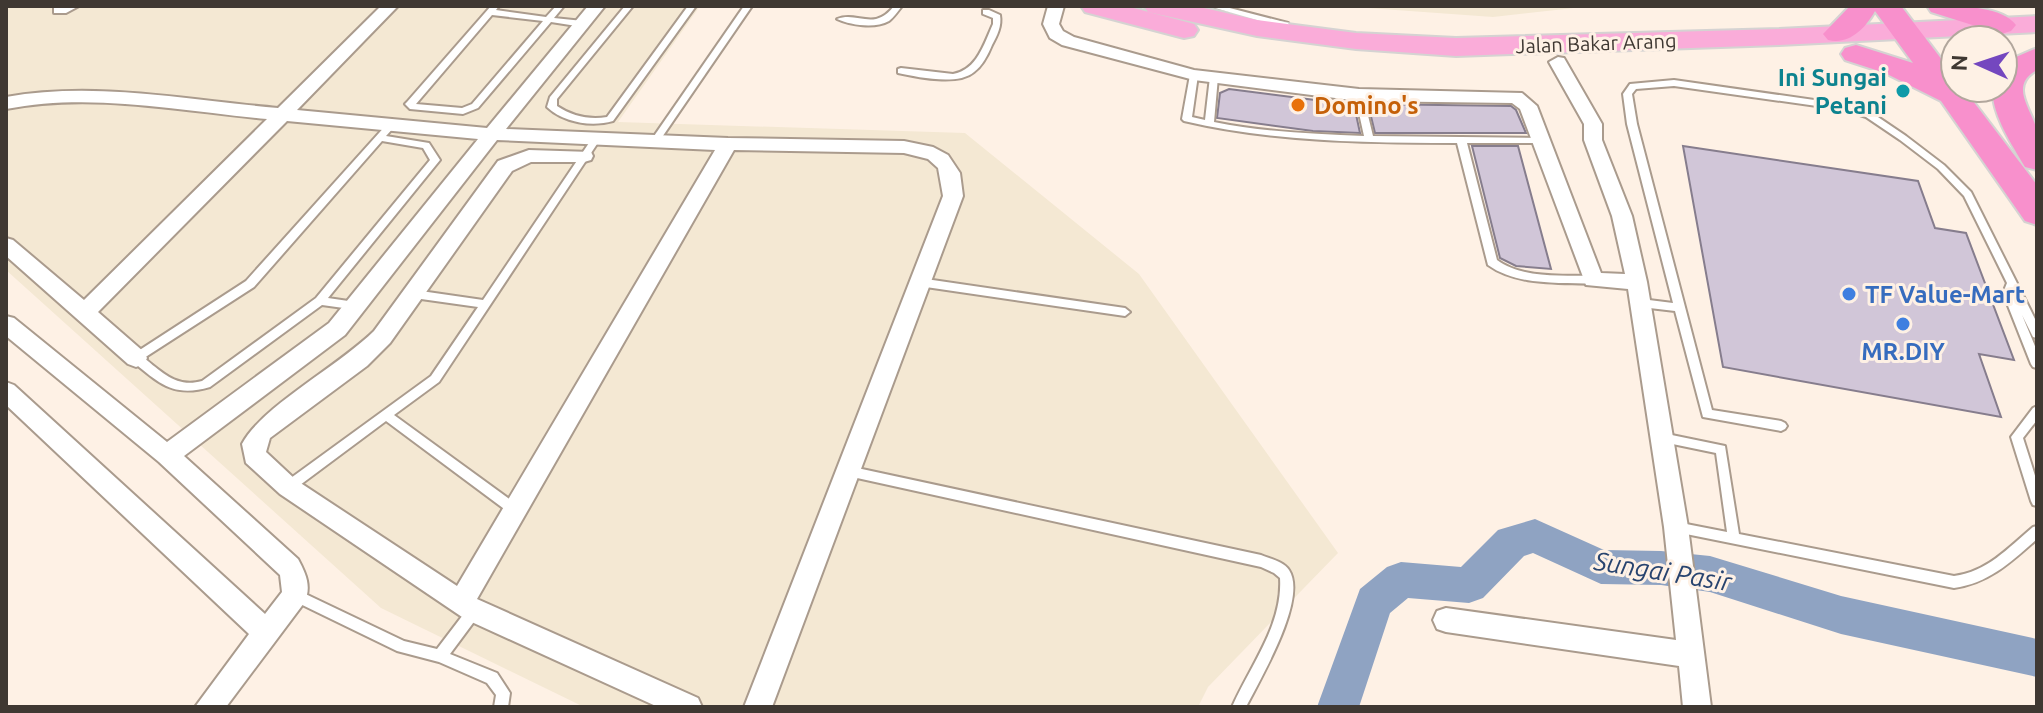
<svg xmlns="http://www.w3.org/2000/svg" width="2043" height="713" viewBox="0 0 2043 713" font-family="Ubuntu,sans-serif">
<rect width="100%" height="100%" fill="#fef1e5"/>
<g fill="#f4e8d3">
<path d="M6,6H700L618,122L965,133L1139,274L1338,553L1208,687L1198,707H584L381,608L6,270Z"/>
<path d="M1340,6H1592L1493,17Z"/>
</g>
<g fill="none" stroke-linecap="round" stroke-linejoin="round">
<path fill="#8fa3c2" fill-rule="evenodd" d="M1535,519L1604,550L1661,551L1710,556L1841,596L2037,639V677L1841,634L1710,592L1661,585L1601,584L1533,553L1524,556L1483,598L1469,603L1408,598L1390,613L1359,707H1317L1360,589L1387,567L1401,562L1461,567L1498,530Z"/>
</g>
<g fill="#d1c6d8" stroke="#867d8d" stroke-width="2">
<path d="M1229,89L1354,105L1360,133L1313,131L1217,118L1220,93Z"/>
<path d="M1368,104L1511,106L1516,110L1526,133H1375Z"/>
<path d="M1472,146H1518L1551,269L1516,266L1500,258Z"/>
<path d="M1683,146L1918,181L1935,228L1966,233L2014,360L1979,354L2001,417L1723,367Z"/>
</g>
<g fill="none" stroke-linecap="round" stroke-linejoin="round">
<g stroke="#aa9b8d" stroke-width="4">
<g id="service">
<path d="M491,6H499L496,10L546,17L556,6H564L554,18L583,21L587,24L583,27L551,22L478,108L463,114L410,109L405,104L407,102ZM492,15L543,21L472,104L462,108L416,104Z"/>
<path d="M625,6H633L557,99V106C572,116 589,120 607,117L688,6H696L613,121C592,127 564,123 547,107L550,97Z"/>
<path d="M744,6H752L658,143H652V139Z"/>
<path d="M894,6H902C898,11 894,17 889,21C875,29 850,25 837,19C858,11 874,32 894,6Z"/>
<path d="M1208,6H1222L1288,23L1289,25L1285,28Z"/>
<path d="M983,10H989L1000,15C1002,26 997,36 992,45C988,55 982,66 974,72C958,86 917,77 898,73V69L901,68L953,74C977,70 984,44 993,24V18L983,14Z"/>
<path d="M1194,72L1198,75L1192,117L1205,120L1210,77L1214,74L1218,77L1214,122C1263,132 1314,134 1364,136L1355,95L1359,92L1363,95L1373,136L1545,138V142L1542,143H1467L1497,260C1523,279 1562,275 1593,276L1598,280L1593,284C1559,282 1517,286 1488,265L1457,143C1366,143 1273,142 1184,121L1182,119L1190,75Z"/>
<path d="M1674,80L1849,105L1872,113L1906,136L1944,165L1971,192L2037,323V338L2033,337L2022,315L2037,351V368L2033,367L2031,364L2003,293L2007,283L1964,196L1938,169L1900,140L1866,117L1845,110L1674,86L1636,89L1632,94L1637,124L1712,410L1781,421L1785,423L1787,426L1785,429L1781,431L1703,417L1675,311L1641,307L1636,303L1641,299L1673,303L1627,124L1623,94L1630,84Z"/>
<path d="M391,122L396,125L386,136L429,143L440,160L328,298L362,303L363,306L362,309L358,310L322,305L210,387C173,398 159,383 132,361L130,358L132,355L246,281L388,123ZM382,141L423,148L430,160L316,298L202,381C177,388 163,373 144,358L254,287Z"/>
<path d="M596,136L601,139L599,141L439,382L394,415L519,506L521,510L519,514L515,515L511,514L386,421L292,491L288,492L284,491L282,487L284,483L431,376L478,307L414,298L409,294L410,291L414,290L483,300L593,137Z"/>
<path d="M919,278L1125,308L1130,312L1125,316L919,286L914,282Z"/>
<path d="M2037,406V420L2023,438L2037,482V506L2033,505L2031,501L2011,437L2033,408Z"/>
<path d="M1662,433L1725,446L1739,534L1954,576C1987,572 2008,548 2033,527L2037,526V539C2011,562 1989,583 1954,588L1676,532L1672,531L1670,527L1672,523L1676,522L1727,532L1716,453L1658,441L1656,438L1658,435Z"/>
<path d="M848,466L1261,555C1270,559 1283,561 1289,570C1308,599 1260,679 1246,707H1232C1250,666 1283,625 1280,578L1274,573L1261,567L848,476L844,475L842,471L844,467Z"/>
<path d="M295,589L404,641L437,649L469,607L474,605L479,607L480,611L479,615L450,654L497,673L510,693L508,707H494L496,695L487,683L439,662L397,651L290,599L289,595L290,591Z"/>
</g>
</g>
<g stroke="#aa9b8d" stroke-width="4">
<g id="minor">
<path d="M54,6H79L66,13H54Z"/>
<path d="M381,6H398L297,110L487,128L588,6H605L506,129L728,138L904,141L933,147L948,155L960,173L963,196L772,707H744L943,196L938,168L928,159L904,153L734,150L477,599L698,698L702,707H658L465,619L280,494L246,463L242,444C261,407 340,365 374,331L498,161L529,150L591,152L593,156L591,160L584,162H531L512,171L390,343L367,366L270,438L266,452L296,480L457,586L715,150L497,140L345,335L184,456L298,559C306,574 312,587 304,603L226,707H195L249,634L6,405V382L14,385L265,614L282,592L280,575L159,462L6,336V316L14,318L167,442L329,323L478,139L287,121L98,312L144,352L147,358L144,364L136,367L128,364L6,256V238L13,240L84,300L267,119C181,111 91,92 6,109V97C95,81 188,100 278,108Z"/>
<path d="M1048,6H1064L1059,24L1063,31L1074,37L1194,70L1359,89L1522,93L1537,106L1601,273L1625,274L1612,216L1584,140V124L1549,62L1558,57L1564,58L1602,124V140L1632,216L1647,282L1688,527L1711,707H1683L1679,666L1446,632L1437,629L1433,620L1437,611L1446,608L1676,640L1664,527L1628,289L1586,285L1520,109L1512,103L1359,101L1194,80L1062,45L1050,38L1043,24Z"/>
</g>
</g>
<g stroke="#d5d3d2" stroke-width="4">
<g id="primary">
<path d="M1081,6H1126L1194,24L1198,30L1194,36L1184,38L1085,12Z"/>
<path d="M1144,6H1195L1257,20L1356,33L1456,38L1779,29L2037,16V32L1779,45L1456,56L1356,49L1257,36L1148,12Z"/>
</g>
</g>
<g stroke="#d5d3d2" stroke-width="4">
<g id="trunk">
<path d="M1850,6H1901L1955,77V88H1963L2037,185V225L2025,221L1941,101L1885,73L1845,60L1841,54L1845,48L1856,45L1913,63L1875,11C1865,29 1849,45 1828,40L1823,34Z"/>
<path d="M1927,6C1950,6 2001,4 2016,25L2011,31L2001,34L1931,12Z"/>
<path d="M2037,48V70C2008,86 2032,109 2037,131C2040,143 2037,158 2037,170L2025,167C2011,143 1994,118 1992,90L2003,88V67L2009,60Z"/>
</g>
</g>
<use href="#service" fill="#fff" fill-rule="evenodd"/>
<use href="#minor" fill="#fff" fill-rule="evenodd"/>
<use href="#primary" fill="#faacd9" fill-rule="evenodd"/>
<use href="#trunk" fill="#f890cc" fill-rule="evenodd"/>
</g>
<circle fill="#0f9aa8" stroke="#fef1e5" stroke-width="3" cx="1903" cy="91" r="8"/>
<circle fill="#e8710a" stroke="#fef1e5" stroke-width="3" cx="1298" cy="105" r="8"/>
<g fill="#3f7fe0" stroke="#fef1e5" stroke-width="3">
<circle cx="1849" cy="294" r="8"/>
<circle cx="1903" cy="324" r="8"/>
</g>
<g text-anchor="middle" dominant-baseline="central" stroke-width="6" stroke-linejoin="round" paint-order="stroke">
<g font-size="20" fill="#3f3832" stroke="#fef1e5">
<text transform="translate(1596 43) rotate(-2)">Jalan Bakar Arang</text>
</g>
<g font-size="24" font-weight="bold" fill="#0d838f" stroke="#fef1e5" text-anchor="end">
<text x="1887" y="77">Ini Sungai<tspan x="1887" dy="28">Petani</tspan></text>
</g>
<g font-size="24" font-weight="bold" fill="#c56008" stroke="#fef1e5" text-anchor="start">
<text x="1314" y="105">Domino's</text>
</g>
<g font-size="24" font-weight="bold" fill="#366cbe" stroke="#fef1e5" text-anchor="start">
<text x="1865" y="294">TF Value-Mart</text>
<text x="1903" y="351" text-anchor="middle">MR.DIY</text>
</g>
<g font-size="26" font-style="italic" fill="#28446f" stroke="#fef1e5">
<text transform="translate(1663 571) rotate(9)">Sungai Pasir</text>
</g>
</g>
<rect width="2043" height="713" fill="none" stroke="#3f3832" stroke-width="16"/>
<g transform="translate(1979 64) rotate(273)"><circle r="38" fill="#fef1e5" stroke="#b2a79d" stroke-width="2"/>
<path d="M0-6L14 30L0 20L-14 30Z" fill="#7447bf"/>
<text y="-12" font-size="22" font-weight="bold" text-anchor="middle" fill="#3f3832">N</text>
</g>
</svg>
